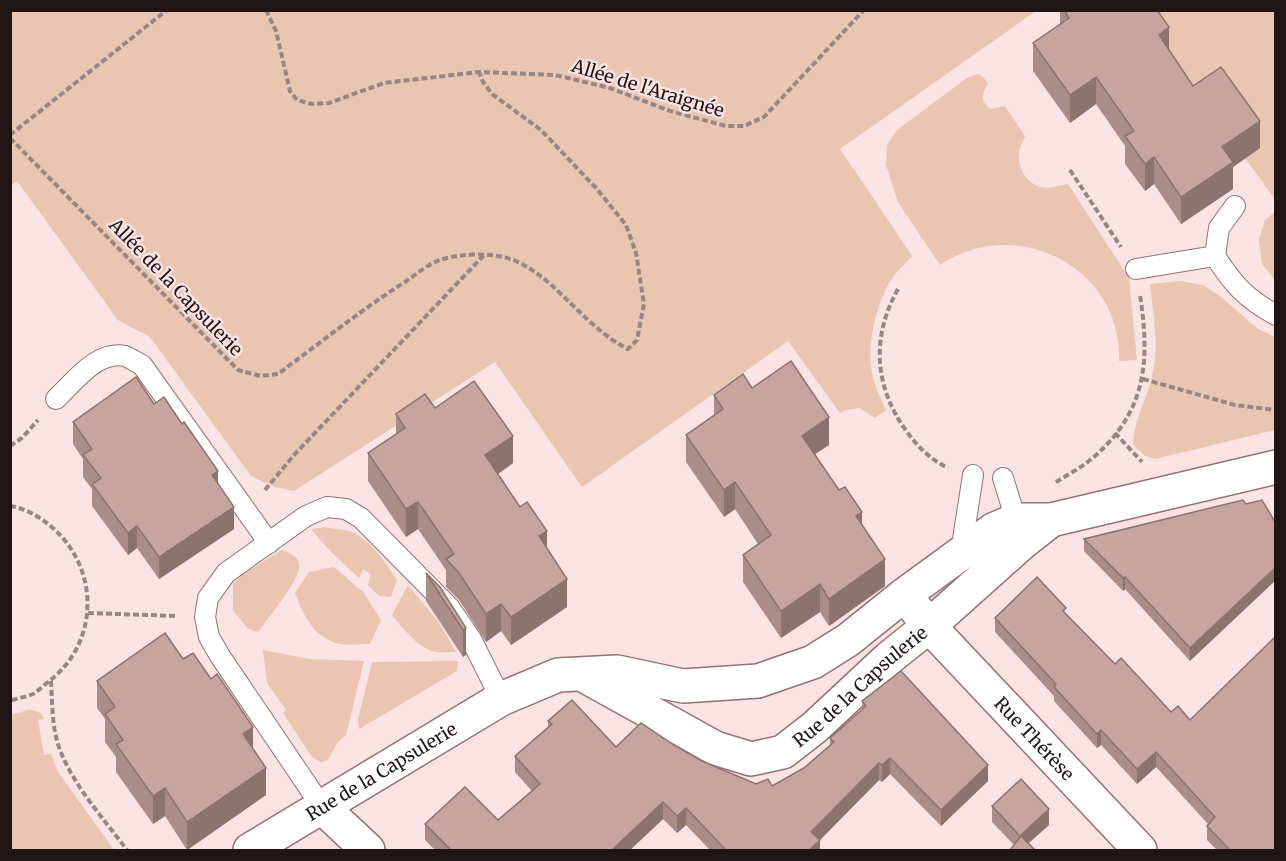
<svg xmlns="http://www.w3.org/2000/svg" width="1286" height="861" viewBox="0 0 1286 861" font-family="Merriweather,serif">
<rect width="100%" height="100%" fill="#fae3e4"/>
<g fill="#e9c5b2">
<path d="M10,11H1036L840,149L912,256C906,263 898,270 893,277C877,301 868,338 871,366C872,382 880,396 886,410L875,418L860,408L846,410L840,413L788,341L582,487L495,362L294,491L275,487L251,476L150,337L118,320L17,181L11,186Z"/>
<path d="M1137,11H1275V199Z"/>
<path d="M978,74L983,77L988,83C982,94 980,100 990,109L1005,106L1025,136C1023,142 1019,148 1019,154C1017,171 1031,189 1049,188C1055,187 1062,185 1068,184L1129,278L1137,360L1119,361C1123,268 1016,213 940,265L898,202L886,165L887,145L897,130L967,78Z"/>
<path d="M1275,212V280L1262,264L1259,239L1265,220Z"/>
<path d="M1180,281L1203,285L1221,297L1258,329L1275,337V430L1155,459L1145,456L1133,444C1134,419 1148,397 1153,372C1159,344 1153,313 1150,284Z"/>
<path d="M325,527C332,529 342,529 349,531C371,539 385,562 397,580L391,597L379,596L368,585L371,574L363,569L359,578L330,551L311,529Z"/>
<path d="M282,550C289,553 298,555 299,564C301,579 268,618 258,632L248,629L233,610V584L240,576Z"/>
<path d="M334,567L364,593L381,620L370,644C360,644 346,646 336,643C313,636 303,614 295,593L309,572Z"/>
<path d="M408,585L439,623L456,652C450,652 442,653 436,652C417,648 404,629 392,615Z"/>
<path d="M263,650L309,659L364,661L346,735L337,743L328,760L321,762L312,757L283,713L286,710L267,683Z"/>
<path d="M458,661L457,671L359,729L358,719L372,662Z"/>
<path d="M28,710C37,710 40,711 44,719L38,720L44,755L51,754L58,772L114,850H11V715Z"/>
</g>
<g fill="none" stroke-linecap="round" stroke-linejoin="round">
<g stroke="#947274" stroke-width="22">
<g id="lane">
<path d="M1235,206L1219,228L1215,256C1233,284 1246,299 1276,315"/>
<path d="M1136,269L1215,256"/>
<path d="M56,399C74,382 97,350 125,356C130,358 136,362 142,365L269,543"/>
<path d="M1003,478L1016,520"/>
<path d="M961,552L973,475"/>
<path d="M322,807L220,656L209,637L205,617L208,598L226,573L306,516L327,507L346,509L361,518L449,607L471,639L501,699"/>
</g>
</g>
<g stroke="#947274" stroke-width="36">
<g id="street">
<path id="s1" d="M915,608L929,626L1140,850"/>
<path id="s2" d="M587,677L715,748L751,759L783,752L815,727L889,658L929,626L1023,542L1051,520"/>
<path d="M322,807L368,850"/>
<path id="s3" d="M250,850L501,699L558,675L617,672L683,686L758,681L813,662L848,640L904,595L993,530L1016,520H1051L1276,467"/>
</g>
</g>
<g stroke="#988586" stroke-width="4" stroke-dasharray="6 3" stroke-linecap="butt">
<path d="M266,10L276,31L290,91L297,100L312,104L329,103L384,83L479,72L555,75L610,88L670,111L726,126H744L764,117L864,10"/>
<path d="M10,135L167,10"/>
<path d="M10,138L238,370L261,376L278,374C320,343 361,310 405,282C415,275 428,264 440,260C461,253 495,252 516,261C558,280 584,327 628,349L637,340L644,304L636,253L626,225L596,188L541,130L492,94L483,82L479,72"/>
<path d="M1070,170L1121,247"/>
<path d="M898,289C871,337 874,387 907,432C918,447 931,460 948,468"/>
<path d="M1143,379L1235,405L1276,410"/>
<path d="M1115,433L1142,462"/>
<path d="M10,446L22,438L38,420"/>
<path d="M1056,482C1069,474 1084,466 1095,456C1147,410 1150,359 1140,295"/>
<path d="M265,490L294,455L485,254"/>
<path d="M10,506C30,509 48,522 61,536C101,580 95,647 48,682C43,686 38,691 33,694C26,697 18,698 10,701"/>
<path d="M88,613L177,616"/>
<path d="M51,681C52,698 52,716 55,732C63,775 102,816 127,850"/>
</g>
<use href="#lane" stroke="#fff" stroke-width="20"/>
<use href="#street" stroke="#fff" stroke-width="33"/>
</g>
<g fill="#ab8d87">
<path d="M1060,10H1157L1169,50L1193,86L1260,148L1233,167V189L1181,224L1154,184L1145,191L1125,164V146L1096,104L1070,123L1033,71V43L1060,24Z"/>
<path d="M752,388L829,445L814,454L862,526L885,586L829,626L820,612L781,638L743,582V555L758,544L735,509L724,517L686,462V435L714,415V395Z"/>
<path d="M154,404L218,484L234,529L159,579L137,548L128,555L92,506V489L83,477V459L73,444V422Z"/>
<path d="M435,408L513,463L498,474L547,548L567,607L511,645L501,631L486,642L459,600L446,587V570L418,529L406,537L368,481V453L396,434V414Z"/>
<path d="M1246,504L1190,661L1125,589L1123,591L1084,551V539Z"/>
<path d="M426,573L466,628V655L463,657L426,601Z"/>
<path d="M1066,614L1275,850H1217L1207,840V826L1208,824L1156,767L1137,784L1101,745L1097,748L1054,701V696L995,632V618Z"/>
<path d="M183,659L253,749L266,795L187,850L165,816L153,824L116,772V757L105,742V719L97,708V681Z"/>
<path d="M862,701L988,781L941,826L890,774L882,782L879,780L820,840V850H710L686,825L677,833L663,819L630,850H435L425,840V824L498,820L532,791L515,772V756L548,727V721L616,747L671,743L702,761L756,784L772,786L804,768L830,745V738L862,711Z"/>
<path d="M992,806L1049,825L1028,844L1014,845L992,822Z"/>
</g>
<g fill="#8b736e">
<path d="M1169,27V55L1159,35Z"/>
<path d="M1096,77V104L1070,123V95Z"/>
<path d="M1260,121V148L1233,167V189L1181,224V197L1222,147Z"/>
<path d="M1154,157V184L1145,191V164Z"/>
<path d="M829,417V445L802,463V436Z"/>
<path d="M513,436V463L485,483V455Z"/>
<path d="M218,471V493L212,475Z"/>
<path d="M735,482V509L724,517V490Z"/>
<path d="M418,502V529L406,537V509Z"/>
<path d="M234,507V529L159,579V557Z"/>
<path d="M862,512V539L856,516Z"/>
<path d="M137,526V548L128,555V533Z"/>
<path d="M547,531V559L539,536Z"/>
<path d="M885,559V586L829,626V599Z"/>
<path d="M1275,568V581L1190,661V648Z"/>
<path d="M1125,577V589L1123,591V578Z"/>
<path d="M567,579V607L511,645V617Z"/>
<path d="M820,584V612L781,638V611Z"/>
<path d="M501,604V631L486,642V614Z"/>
<path d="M466,628V655L463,657V630Z"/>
<path d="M253,727V754L243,734Z"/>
<path d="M1101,730V745L1097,748V734Z"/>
<path d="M1156,752V767L1137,784V769Z"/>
<path d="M890,758V774L882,782V765Z"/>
<path d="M879,763V780L820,840V850H809L811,832Z"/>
<path d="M988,765V781L941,826V810Z"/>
<path d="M266,768V795L187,850V822Z"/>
<path d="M165,788V816L153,824V796Z"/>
<path d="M663,802V819L630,850H612Z"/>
<path d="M686,808V825L677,833V816Z"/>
<path d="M1049,809V825L1020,850V836Z"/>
</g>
<g fill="#c7a49d" stroke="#8b736e" stroke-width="1.5">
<path d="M1064,10H1157L1169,27L1159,35L1193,86L1221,67L1260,121L1222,147L1233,162L1181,197L1154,157L1145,164L1125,136L1134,131L1096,77L1070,95L1033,43L1069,18Z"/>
<path d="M791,361L829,417L802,436L839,490L845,487L862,512L856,516L885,559L829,599L820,584L781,611L743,555L771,535L735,482L724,490L686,435L723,409L714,395L743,374L752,388Z"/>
<path d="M136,377L154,404L164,397L182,424L184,422L218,471L212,475L234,507L159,557L137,526L128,533L92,484L101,478L83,455L92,449L73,422Z"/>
<path d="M474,381L513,436L485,455L520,507L527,502L547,531L539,536L567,579L511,617L501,604L486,614L459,573L446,559L454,554L418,502L406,509L368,453L405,428L396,414L425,394L435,408Z"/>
<path d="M1243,500L1246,504L1262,500L1275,522V568L1190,648L1125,577L1123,578L1084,539Z"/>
<path d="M426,573L440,587L466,628L463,630Z"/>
<path d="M1037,577L1066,608L1063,611L1115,664L1121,658L1171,712L1178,706L1190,720L1275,637V850H1230L1207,826L1215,817L1156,752L1137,769L1101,730L1097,734L1054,687L1056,684L995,618Z"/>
<path d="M165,633L183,659L193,653L211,679L217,674L253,727L243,734L266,768L187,822L165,788L153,796L116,744L123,740L105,714L115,707L97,681Z"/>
<path d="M901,671L988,765L941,810L890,758L882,765L879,763L811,832L820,840L809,850H726L686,808L677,816L663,802L612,850H451L425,824L465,787L498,820L540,784L515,756L552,724L548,721L572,700L616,747L641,723L671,743L702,761L756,784L768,779L772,786L804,768L834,742L830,738L866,706L862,701Z"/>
<path d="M1021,779L1049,809L1020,836L992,806Z"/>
<path d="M1021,836L1035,850H1010Z"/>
</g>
<g text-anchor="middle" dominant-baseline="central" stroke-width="5" stroke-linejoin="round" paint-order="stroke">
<g font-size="18" fill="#211415" stroke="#fae3e4">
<text transform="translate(648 88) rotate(17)">Allée de l'Araignée</text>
<text transform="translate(176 287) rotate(46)">Allée de la Capsulerie</text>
<text stroke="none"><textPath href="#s2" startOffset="318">Rue de la Capsulerie</textPath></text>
<text stroke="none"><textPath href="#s1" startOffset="177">Rue Thérèse</textPath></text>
<text stroke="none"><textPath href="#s3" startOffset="153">Rue de la Capsulerie</textPath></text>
</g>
</g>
<rect width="1286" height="861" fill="none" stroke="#211415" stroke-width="24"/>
</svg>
